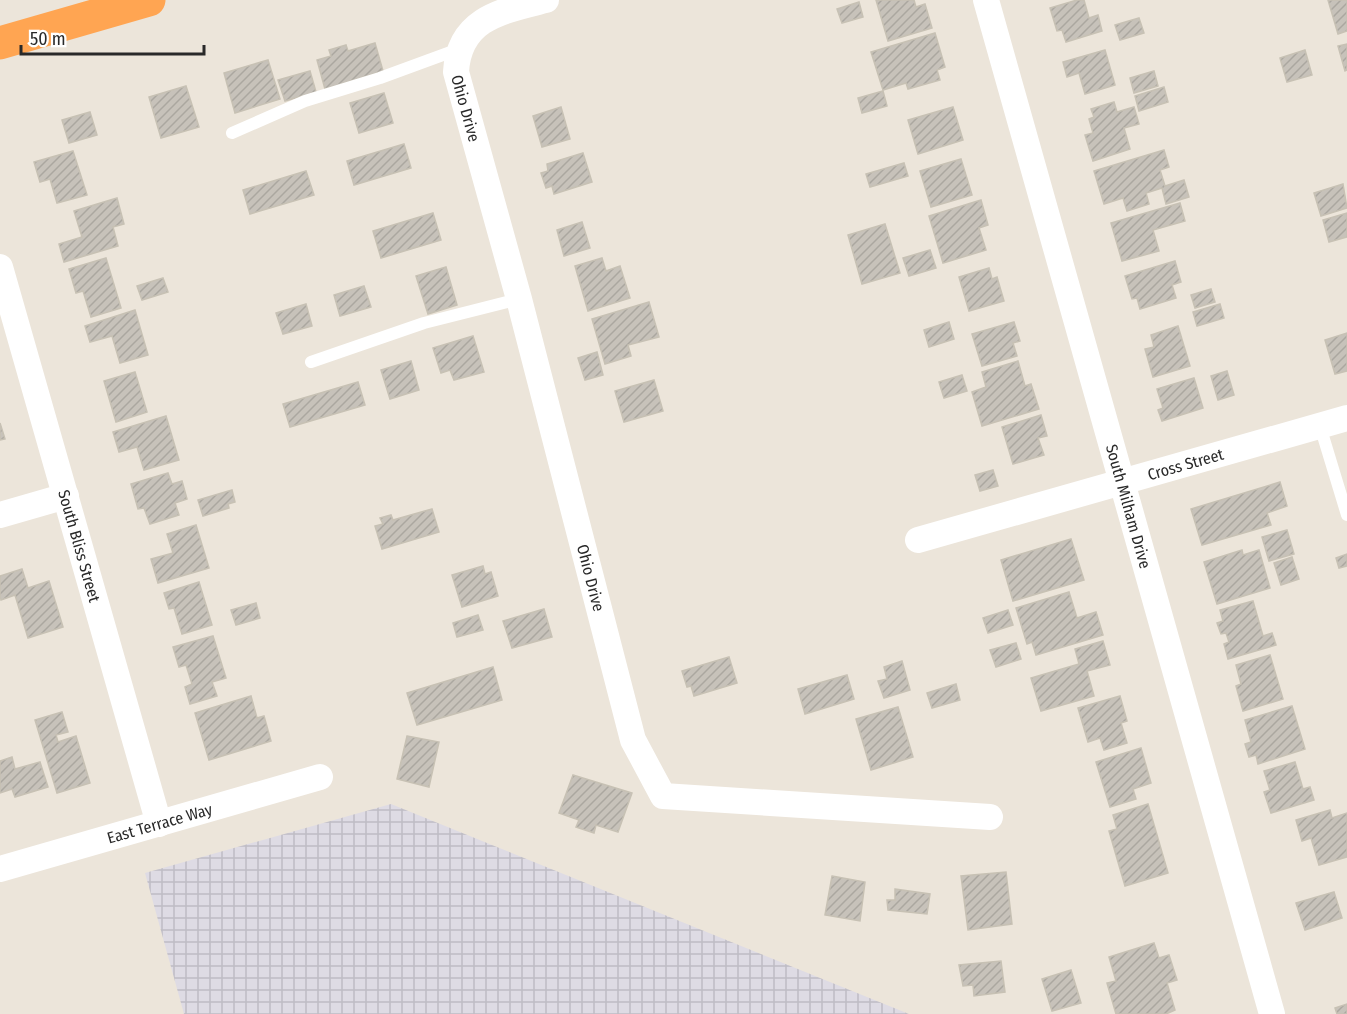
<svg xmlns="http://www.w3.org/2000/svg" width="1347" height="1014" viewBox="0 0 1347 1014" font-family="'Fira Sans Condensed',sans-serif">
<defs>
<pattern id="industrial-grid" width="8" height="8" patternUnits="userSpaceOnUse" patternTransform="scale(1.5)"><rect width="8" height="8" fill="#dedbe4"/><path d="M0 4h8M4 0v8" fill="none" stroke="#bebcc4"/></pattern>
<pattern id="building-hatch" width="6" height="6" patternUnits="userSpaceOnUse" patternTransform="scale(1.5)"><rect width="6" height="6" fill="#c7c2ba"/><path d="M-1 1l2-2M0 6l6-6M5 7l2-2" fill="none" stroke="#aba7a0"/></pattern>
</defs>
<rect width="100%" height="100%" fill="#ece5da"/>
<path fill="url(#industrial-grid)" d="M391,804L487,843L909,1014H184L145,873Z"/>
<g fill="url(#building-hatch)" stroke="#c7c1b4" stroke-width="1.5">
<path d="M876,0H914L916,7L925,4L932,28L888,41Z"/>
<path d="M1077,0H1084L1089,18L1098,15L1102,31L1066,42L1062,30L1057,31L1050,8Z"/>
<path d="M1328,0H1347V31L1338,34Z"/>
<path d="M859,2L863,17L842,23L837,9Z"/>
<path d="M1139,18L1144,33L1120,40L1115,25Z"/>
<path d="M935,33L945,67L937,70L940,80L908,89L906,83L883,90L871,52Z"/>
<path d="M375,43L383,71L325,89L317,60L331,56L329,50L346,45L348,51Z"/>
<path d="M1347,44V70L1345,71L1338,46Z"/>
<path d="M1105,50L1115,85L1085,94L1079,73L1067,77L1063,62Z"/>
<path d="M1305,50L1312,75L1287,82L1280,58Z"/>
<path d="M268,60L280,99L235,113L224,73Z"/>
<path d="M310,71L316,92L285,101L278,80Z"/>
<path d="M1154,71L1158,86L1134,93L1130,78Z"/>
<path d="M186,86L199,127L161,138L149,97Z"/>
<path d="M1164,87L1168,102L1139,111L1135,96Z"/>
<path d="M883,91L887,106L862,113L858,98Z"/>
<path d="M384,93L393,123L359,133L350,103Z"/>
<path d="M1114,102L1117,112L1134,107L1139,124L1124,128L1130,149L1093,161L1085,135L1093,133L1089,119L1094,117L1091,109Z"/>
<path d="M561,107L570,139L542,147L533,116Z"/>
<path d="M953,107L963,140L918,154L908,120Z"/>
<path d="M90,112L97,135L69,143L62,120Z"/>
<path d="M404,144L411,168L354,185L347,161Z"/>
<path d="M1164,150L1169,167L1160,170L1165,186L1184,180L1189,197L1166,204L1162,188L1146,193L1149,204L1127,211L1123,198L1104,204L1094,171Z"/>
<path d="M73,151L87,195L57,203L50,179L40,182L34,162Z"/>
<path d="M583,153L592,182L554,194L552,186L546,188L541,173L548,171L547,164Z"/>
<path d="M961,159L972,195L931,207L920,171Z"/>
<path d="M904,163L908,176L870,187L866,174Z"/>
<path d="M306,171L314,195L250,214L243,190Z"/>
<path d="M1343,184L1347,208L1321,216L1314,193Z"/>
<path d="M117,198L124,224L113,227L118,246L64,262L59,244L82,237L74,211Z"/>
<path d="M981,200L988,225L979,228L986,250L943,263L929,216Z"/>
<path d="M1180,203L1185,221L1153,230L1159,251L1122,261L1111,223Z"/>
<path d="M433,213L441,240L381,258L373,231Z"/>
<path d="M1347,213V237L1329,242L1323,220Z"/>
<path d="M582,222L590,248L564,256L557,230Z"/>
<path d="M885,224L900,273L862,284L848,235Z"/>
<path d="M930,250L936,268L909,276L903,258Z"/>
<path d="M106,258L121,308L91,317L83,291L76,293L69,269Z"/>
<path d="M602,258L606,271L620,266L630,298L588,311L575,266Z"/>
<path d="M1175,261L1181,282L1172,285L1176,298L1140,309L1137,298L1132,299L1125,276Z"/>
<path d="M446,267L457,305L428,314L416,276Z"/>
<path d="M989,268L992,279L997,277L1004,301L969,311L959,277Z"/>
<path d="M163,278L168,292L142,300L137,286Z"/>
<path d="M364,286L371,307L340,316L334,295Z"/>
<path d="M1211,289L1215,302L1195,308L1191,295Z"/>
<path d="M649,302L659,337L628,345L631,356L605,364L592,319Z"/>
<path d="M306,304L312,326L283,334L276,313Z"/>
<path d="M1220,304L1224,318L1197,326L1193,312Z"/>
<path d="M135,310L148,355L120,363L112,336L90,342L85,326Z"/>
<path d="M949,322L954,339L929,347L924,330Z"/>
<path d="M1014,322L1020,341L1013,343L1017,356L982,366L972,334Z"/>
<path d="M1178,326L1190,366L1153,377L1145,349L1154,347L1151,335Z"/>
<path d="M1347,333V371L1335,374L1325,340Z"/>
<path d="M473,336L484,372L454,380L450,370L441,373L433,348Z"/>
<path d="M597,352L603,375L585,380L578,358Z"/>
<path d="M411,361L419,390L390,399L381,370Z"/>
<path d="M1018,361L1025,386L1031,384L1039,409L982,426L972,392L986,387L982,372Z"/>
<path d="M1227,371L1234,395L1218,400L1211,376Z"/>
<path d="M135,372L147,412L116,422L104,381Z"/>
<path d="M962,375L967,391L944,398L939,382Z"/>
<path d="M1194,378L1203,408L1162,421L1158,410L1163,408L1157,389Z"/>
<path d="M654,380L663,411L624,422L615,391Z"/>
<path d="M358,382L365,405L290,427L283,404Z"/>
<path d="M1041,415L1047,436L1038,438L1044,455L1013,464L1002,427Z"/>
<path d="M166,416L179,460L144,470L137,447L119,452L113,432Z"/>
<path d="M0,423L5,439L0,440Z"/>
<path d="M993,470L998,486L980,491L975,475Z"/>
<path d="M168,473L172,484L182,481L187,499L175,503L179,515L150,524L144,508L138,509L131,484Z"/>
<path d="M1280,482L1287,506L1267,513L1271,525L1202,545L1191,509Z"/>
<path d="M232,490L235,502L228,504L229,508L203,516L198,500Z"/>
<path d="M432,509L439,532L382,549L375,526L383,524L380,518L391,515L393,520Z"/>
<path d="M196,525L209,568L158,583L151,559L173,553L167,534Z"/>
<path d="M1287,530L1294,554L1269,561L1262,537Z"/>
<path d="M1071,539L1084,580L1013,601L1001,560Z"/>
<path d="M1242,550L1243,555L1259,550L1270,588L1217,604L1204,562Z"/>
<path d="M1347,554V566L1339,568L1336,558Z"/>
<path d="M1292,557L1299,579L1281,585L1274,563Z"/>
<path d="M483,566L485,574L491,572L498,596L462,607L452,575Z"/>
<path d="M22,569L28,588L49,581L63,627L28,638L15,595L1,600L0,596V576Z"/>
<path d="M199,582L212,625L182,634L174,608L169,609L164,593Z"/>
<path d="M1069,592L1077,618L1096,612L1103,635L1036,655L1032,642L1027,644L1016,608Z"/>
<path d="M1253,601L1263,636L1272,633L1276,645L1228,659L1224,644L1229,642L1226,633L1221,634L1217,623L1223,621L1220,610Z"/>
<path d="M256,603L260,618L236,625L231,610Z"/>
<path d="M544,609L552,637L512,648L503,621Z"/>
<path d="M1008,610L1013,625L988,633L983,618Z"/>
<path d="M478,615L483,630L457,637L453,623Z"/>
<path d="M213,636L226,678L212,682L217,696L190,704L185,687L192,684L186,665L179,667L173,647Z"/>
<path d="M1103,641L1110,665L1087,671L1094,696L1041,711L1031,678L1079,664L1075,649Z"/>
<path d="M1016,643L1021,659L996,667L990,650Z"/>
<path d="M1270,655L1283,699L1243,711L1236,686L1241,684L1236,665Z"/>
<path d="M729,657L737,683L694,696L691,686L687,687L682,671Z"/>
<path d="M902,661L910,690L884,698L878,681L887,679L884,667Z"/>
<path d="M493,667L502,700L417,725L407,693Z"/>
<path d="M847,675L854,699L805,714L798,689Z"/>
<path d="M956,684L960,700L932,708L927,693Z"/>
<path d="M251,696L257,718L264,716L271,741L209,760L195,713Z"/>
<path d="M1120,696L1127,721L1121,723L1127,743L1104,750L1100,738L1088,742L1078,708Z"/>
<path d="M1292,706L1305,749L1258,764L1256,755L1249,757L1245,744L1251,742L1245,720Z"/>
<path d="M898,707L913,757L871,770L856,719Z"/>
<path d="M62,712L68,732L56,735L58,742L76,736L90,783L57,793L35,720Z"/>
<path d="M407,736L439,742L429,787L397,779Z"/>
<path d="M1141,748L1151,783L1133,789L1136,799L1110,807L1096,762Z"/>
<path d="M12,757L15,769L40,762L48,787L15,797L12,789L0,793V761Z"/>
<path d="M1295,762L1303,789L1310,787L1314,800L1271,813L1264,792L1270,790L1264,771Z"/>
<path d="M573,775L632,793L618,832L596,825L594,833L576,827L579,820L559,813Z"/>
<path d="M1148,804L1168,873L1125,886L1109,831L1117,829L1113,815Z"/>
<path d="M1330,810L1332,818L1347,813V857L1319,865L1311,838L1302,841L1296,820Z"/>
<path d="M1006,872L1012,924L968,930L961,876Z"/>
<path d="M832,876L865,882L860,921L825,915Z"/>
<path d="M895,889L930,894L927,914L888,910L887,900H895Z"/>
<path d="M1334,892L1342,918L1305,930L1296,903Z"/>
<path d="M1154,943L1159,958L1169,955L1177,980L1167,983L1175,1010L1166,1014H1116L1107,983L1116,981L1109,957Z"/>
<path d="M1001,961L1005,992L974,996L973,985L963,986L959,965Z"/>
<path d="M1071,970L1081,1003L1052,1011L1042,979Z"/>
<path d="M1347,1004V1014H1337L1335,1008Z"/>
</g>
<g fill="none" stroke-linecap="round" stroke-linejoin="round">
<g stroke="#fff" stroke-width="12">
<path d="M232,133L305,101L380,78L459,49"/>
<path d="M311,362L424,323L519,299"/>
<path d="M1320,426L1347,515"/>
</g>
<g stroke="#fff" stroke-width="26">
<path id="s1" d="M546,0C502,11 459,18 456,72L519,299L633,740L663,796L990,817"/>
<path id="s2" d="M986,0L1272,1014"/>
<path id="s3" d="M0,267L159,824"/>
<path d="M0,515L66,496"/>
<path id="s4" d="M918,540L1347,418"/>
<path id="s5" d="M0,869L320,777"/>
</g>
<path stroke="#ffa552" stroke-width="33" d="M0,43L149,0"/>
</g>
<g text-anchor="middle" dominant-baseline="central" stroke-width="4.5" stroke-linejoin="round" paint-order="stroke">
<g font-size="16" fill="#292929" stroke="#fff">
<text stroke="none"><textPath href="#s1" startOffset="164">Ohio Drive</textPath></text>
<text stroke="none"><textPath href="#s4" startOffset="278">Cross Street</textPath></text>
<text stroke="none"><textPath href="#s2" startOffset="526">South Milham Drive</textPath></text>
<text stroke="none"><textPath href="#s3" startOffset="290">South Bliss Street</textPath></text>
<text stroke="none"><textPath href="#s1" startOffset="650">Ohio Drive</textPath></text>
<text stroke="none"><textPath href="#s5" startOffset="166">East Terrace Way</textPath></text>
</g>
</g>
<path d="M21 45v9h183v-9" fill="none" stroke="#292929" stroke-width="3"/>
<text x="30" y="45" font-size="18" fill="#292929" stroke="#ffffff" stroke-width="4.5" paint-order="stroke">50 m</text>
</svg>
